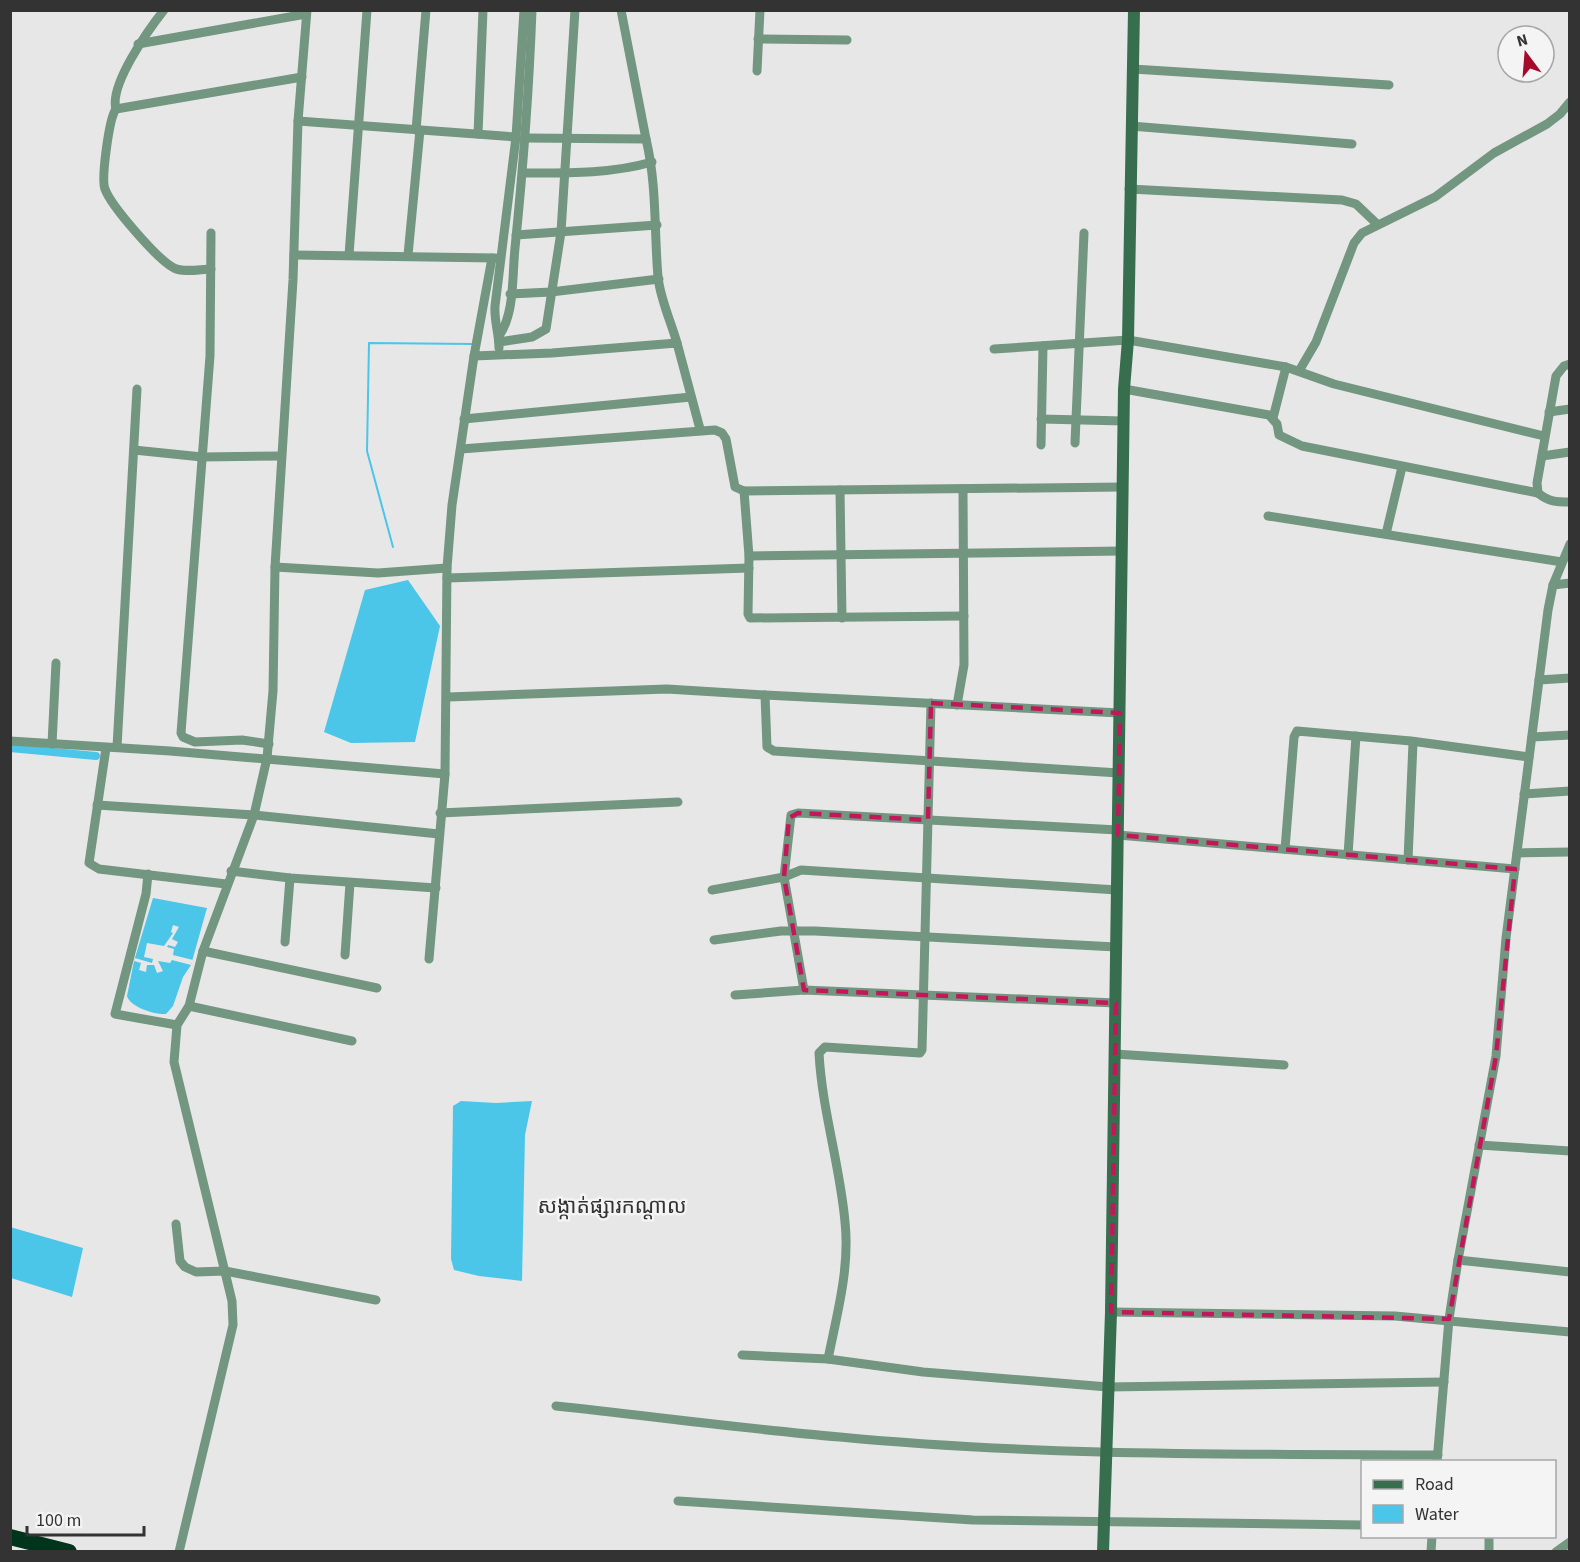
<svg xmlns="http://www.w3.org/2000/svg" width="1580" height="1562" viewBox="0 0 1580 1562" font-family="'Source Sans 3','Noto Sans Khmer',sans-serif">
<rect width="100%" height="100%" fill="#e7e7e8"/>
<g fill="#4bc5e8">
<path d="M408,580L440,626L415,742L351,743L324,732L365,590Z"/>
<path d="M153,898L207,908L191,965L183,977L173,1006L166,1014C155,1015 130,1007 127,996L134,961Z"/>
<path d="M461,1101L496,1103L532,1101L525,1135L522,1281L479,1276L454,1270L451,1259L453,1106Z"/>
<path d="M10,1227L83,1248L72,1297L11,1278Z"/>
</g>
<path fill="#e7e7e8" d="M173,925L179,927L172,939L178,942L175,947L168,945L167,947L174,949L173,955L193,960L191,965L172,960L170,963L158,961L163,971L157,973L154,965H147L146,972L139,970L141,963L134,961L135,958L152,963L153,959L144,957L147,943L164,946L173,933L171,932Z"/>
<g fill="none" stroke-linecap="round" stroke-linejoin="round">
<path stroke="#4bc5e8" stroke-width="2" d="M393,547L367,451L369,343L473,344"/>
<path stroke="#4bc5e8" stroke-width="8" d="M10,748L96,756"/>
<g stroke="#72967f" stroke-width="9">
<path d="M164,10C149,29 109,85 116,109L302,77"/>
<path d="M758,39L847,40"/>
<path d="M138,44L306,14"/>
<path d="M1133,69L1389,85"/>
<path d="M757,71L760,10"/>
<path d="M116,109C109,118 101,179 105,189C111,206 158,260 174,268C183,273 201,269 211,269"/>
<path d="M298,121L516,137"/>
<path d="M1131,126L1352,144"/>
<path d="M416,130L426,10"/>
<path d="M478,134L483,10"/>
<path d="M525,138L646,139L621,10"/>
<path d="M646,139C657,185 654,230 658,277C660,298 671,322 677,343"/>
<path d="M523,173C565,173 611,174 652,162"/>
<path d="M1129,189L1342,200L1356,204L1377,224"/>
<path d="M211,233L210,356L181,733L183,737L195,742L242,740L269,744"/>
<path d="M516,235L657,225"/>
<path d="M294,255L495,258"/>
<path d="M349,255L367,10"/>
<path d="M408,255L420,130"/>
<path d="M492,258L474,356L552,353L677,343L700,429"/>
<path d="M510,294L551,292L659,279"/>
<path d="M499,336C515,313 512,276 515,248C523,169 529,90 532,10"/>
<path d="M499,342L532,337L546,329L561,232L575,10"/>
<path d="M499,348C499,333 494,321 495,306L516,137L524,10"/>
<path d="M994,349L1128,340L1286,367L1334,384L1544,436"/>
<path d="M1570,364L1564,366L1556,376L1537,483L1538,493C1549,502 1556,502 1570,502"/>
<path d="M1299,371L1316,342L1354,243L1362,233L1435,197L1494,153L1547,124L1560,114L1570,102"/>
<path d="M1124,389L1269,415L1277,424L1279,435L1302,446L1538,493"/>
<path d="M1549,412L1570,409"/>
<path d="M1273,418L1286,367"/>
<path d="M464,419L691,397"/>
<path d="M1041,419L1124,421"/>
<path d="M1075,443L1084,233"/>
<path d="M1041,445L1043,346"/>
<path d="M461,449L715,430L722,433L726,439L735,487L744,491L1123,487"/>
<path d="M134,450L202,457L281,456"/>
<path d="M1542,456L1570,452"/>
<path d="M840,490L842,618"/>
<path d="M744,491L749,556L748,614L750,618L964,616"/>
<path d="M1268,516L1562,562"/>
<path d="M1386,534L1402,467"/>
<path d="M749,556L1122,551"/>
<path d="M275,567L378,573L447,568"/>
<path d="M447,578L749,568"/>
<path d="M1553,585L1570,583"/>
<path d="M1539,680L1570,678"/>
<path d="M448,697L667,689L765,695"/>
<path d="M957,705L964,665L963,489"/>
<path d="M1532,737L1570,735"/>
<path d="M10,741L170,751L445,774"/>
<path d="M52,744L56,663"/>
<path d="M117,747L137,389"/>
<path d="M106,748L89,863L99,869L226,884"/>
<path d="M1119,773L774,751L767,747L765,695L1120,713"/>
<path d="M1524,794L1570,791"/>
<path d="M97,805L254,815L439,834"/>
<path d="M440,813L678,802"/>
<path d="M1118,835L1515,869"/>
<path d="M1285,849L1294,737L1297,731L1411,741L1529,757"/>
<path d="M1517,853L1570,852"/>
<path d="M1348,855L1356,736"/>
<path d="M1408,860L1413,743"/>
<path d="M231,871L290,878L436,888"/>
<path d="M148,874L146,894L115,1014L177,1025"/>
<path d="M712,890L784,877L801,870L1117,890"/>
<path d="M714,940L781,931H815L1116,947"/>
<path d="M285,942L290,878"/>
<path d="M203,951L377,988"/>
<path d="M345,955L350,883"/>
<path d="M429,959L445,774L447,568L452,505L474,356"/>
<path d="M804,990L784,877L791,815L798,813L1118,830"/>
<path d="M735,995L804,990L1116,1003"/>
<path d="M189,1006L352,1041"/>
<path d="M1115,1054L1284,1065"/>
<path d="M1479,1145L1570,1151"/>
<path d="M176,1224L180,1261L185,1267L196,1272L225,1271L376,1300"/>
<path d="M1458,1260L1570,1272"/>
<path d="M1111,1312L1395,1316L1570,1332"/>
<path d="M742,1355L828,1359L923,1372L1108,1387L1444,1382"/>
<path d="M828,1359C837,1314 850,1268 845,1222C840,1165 822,1110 819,1053L825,1047L920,1053L922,1050L931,703"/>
<path d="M556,1406C650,1416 745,1429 840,1437C1038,1456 1238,1454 1438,1455"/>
<path d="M1437,1462L1449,1319L1458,1260L1496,1056L1506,938L1548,610L1553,585L1570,544"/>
<path d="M678,1501L973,1520L1362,1525"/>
<path d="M179,1552L233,1325L232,1301L174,1062L177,1025L189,1006L203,951L254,815L267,758L273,691L275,567L293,280L298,121L307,10"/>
<path d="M1431,1552L1432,1536"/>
<path d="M1489,1552V1536"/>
<path d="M1556,1552L1570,1542"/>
</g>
<path stroke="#366e4e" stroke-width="12" d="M1103,1552L1111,1312L1124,389L1128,340L1134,10"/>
<path stroke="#00341b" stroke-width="16" d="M10,1537L69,1552"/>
</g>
<path fill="none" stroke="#c2185b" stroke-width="4.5" stroke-dasharray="12 8" stroke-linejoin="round" d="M931,703L1120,713L1118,835L1515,869L1496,1056L1449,1319L1111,1312L1116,1003L804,990L784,877L789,818L798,813L928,820Z"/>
<g text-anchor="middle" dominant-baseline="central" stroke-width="5" stroke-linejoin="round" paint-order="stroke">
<g font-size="21" fill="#333334" stroke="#f4f4f5">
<text x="612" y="1206">សង្កាត់ផ្សារកណ្ដាល</text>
</g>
</g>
<rect width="1580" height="1562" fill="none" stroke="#333334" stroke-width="24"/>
<rect x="1361" y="1460" width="195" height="78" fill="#f4f4f5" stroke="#a7a7a8" stroke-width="1.5"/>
<rect x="1373" y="1480" width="30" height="9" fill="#366e4e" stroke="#a7a7a8" stroke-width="1.5"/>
<text x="1415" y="1490" font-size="18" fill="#333334">Road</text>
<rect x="1373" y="1505" width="30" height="18" fill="#4bc5e8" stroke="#a7a7a8" stroke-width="1.5"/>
<text x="1415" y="1520" font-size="18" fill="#333334">Water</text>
<g transform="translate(1526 54) rotate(344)"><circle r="28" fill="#f4f4f5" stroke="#a7a7a8" stroke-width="1.5"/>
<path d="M0-4.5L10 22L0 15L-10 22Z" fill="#a50a2c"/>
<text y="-9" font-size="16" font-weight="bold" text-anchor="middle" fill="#333334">N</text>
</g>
<path d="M27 1526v9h117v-9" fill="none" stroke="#333334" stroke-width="3"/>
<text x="36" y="1526" font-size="18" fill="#333334" stroke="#f4f4f5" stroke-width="4.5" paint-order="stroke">100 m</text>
</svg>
